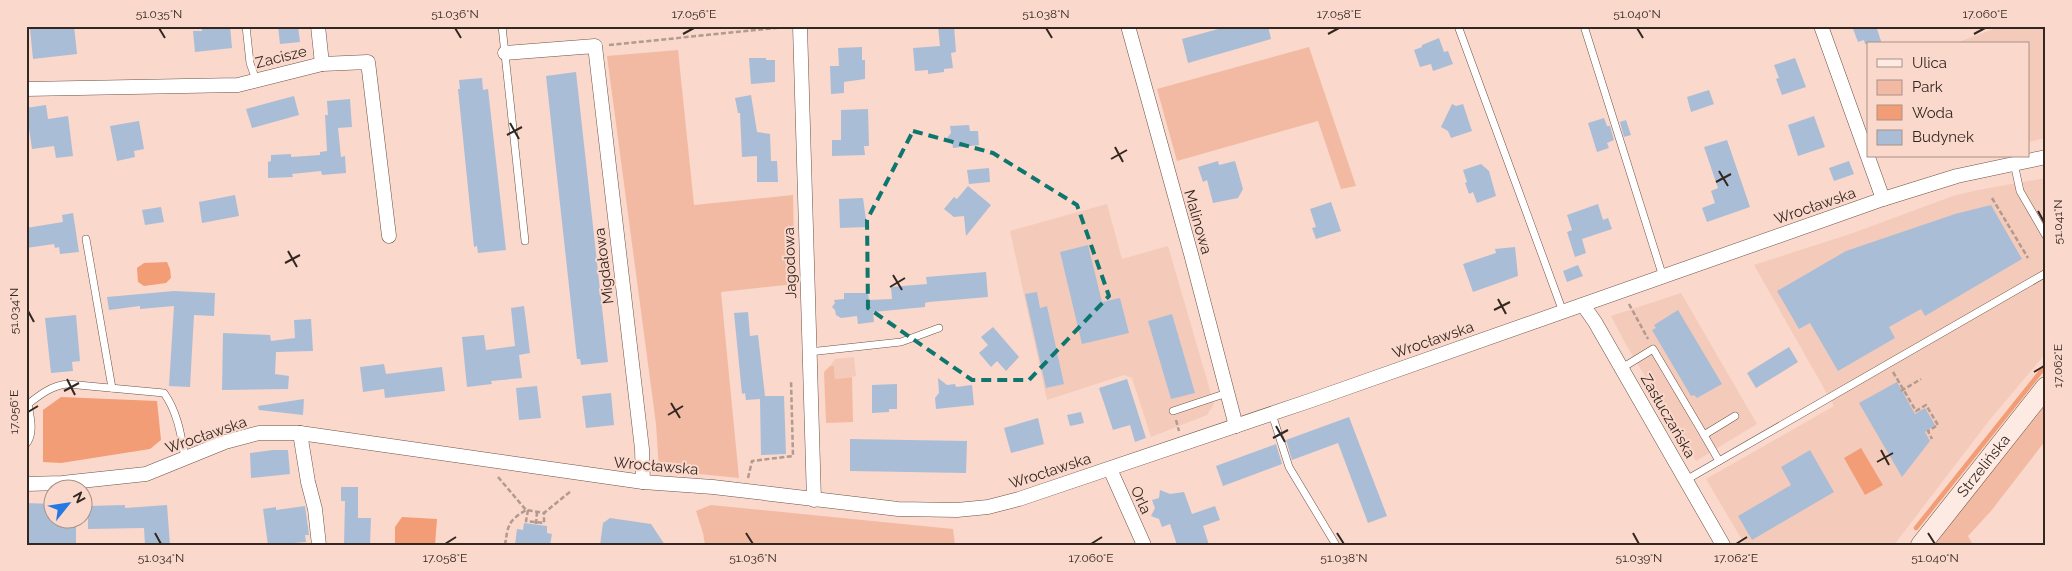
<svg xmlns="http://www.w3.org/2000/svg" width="2072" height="571" viewBox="0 0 2072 571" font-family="Raleway,sans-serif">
<rect width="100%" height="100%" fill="#fad8cb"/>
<g fill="#f4cbba">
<path d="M2002,26H2046V138L2028,142V44H1953Z"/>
<path d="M2046,178V353L1988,422L1894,545H1745L1706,479L1834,406L1754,265L1853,233L1953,196L1978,190Z"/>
<path d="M1107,204L1122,259L1168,246L1214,404L1207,415L1151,437L1132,378L1124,375L1047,400L1010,231Z"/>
<path d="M1681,293L1757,424L1696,461L1624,341L1611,316Z"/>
<path d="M854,357L856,376L835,379L834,366H830L835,359Z"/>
</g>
<g fill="#f3baa3">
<path d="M1309,47L1356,186L1341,189L1318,121L1177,161L1157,89Z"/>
<path d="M678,50L694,205L793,195L795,284L721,292L739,478L659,470L656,424L607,56Z"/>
<path d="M830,366H834L835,379L852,377L853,422L826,423L824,372Z"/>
<path d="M2046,398V440L1991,511L1968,536L1973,545H1929Z"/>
<path d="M711,505L953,529L955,545H705L703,533L696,511Z"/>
</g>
<g fill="#f39d77">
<path d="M167,262L170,269L171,278L166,283L144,286L138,282L137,268L144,263Z"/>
<path d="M61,397L157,401L161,440L150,449L61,463L43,462V410Z"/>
<path d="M1861,448L1883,485L1865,495L1844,458Z"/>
<path d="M402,517L437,519L435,545H395V527Z"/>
</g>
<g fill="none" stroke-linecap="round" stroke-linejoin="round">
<path stroke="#f39d77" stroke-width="4.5" d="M1916,528L2046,365"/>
</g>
<g fill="#aabdd7">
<path d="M51,26H74L77,54L33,59L30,29Z"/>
<path d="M201,26H230L232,48L195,52L193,31H202Z"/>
<path d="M278,26H298L300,42L280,44Z"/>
<path d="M938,26H954L956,52L951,53L953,68L944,69V72L928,74V70L915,71L913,48L940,46Z"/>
<path d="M1229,26H1268L1271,39L1188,63L1182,39Z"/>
<path d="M1852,26H1876L1882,44H1865L1864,40L1858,42Z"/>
<path d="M1439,38L1444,52L1448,51L1453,64L1433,71L1431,64L1420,67L1414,50L1422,47V45Z"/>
<path d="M862,47V60H865V79L844,82V93L831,94L830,66H839L838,48Z"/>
<path d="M749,58H766V60H775V82L751,84Z"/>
<path d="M1795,58L1806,87L1782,95L1776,79L1779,78L1774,65Z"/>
<path d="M576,72L608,362L581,365L580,359H577L546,76Z"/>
<path d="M482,78L483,90L488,89L506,250L478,253L477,246L474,247L458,89H460L459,80Z"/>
<path d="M1709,90L1714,104L1691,112L1687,97Z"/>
<path d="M751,95L757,132L770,134L771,161H777L778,182H757V156L742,157L740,113H738L735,98Z"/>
<path d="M294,96L299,115L252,128L246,109Z"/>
<path d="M350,99L352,127L338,128L341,157L345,156L346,173L322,175L321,171L292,174L293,177L268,178V162L271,161V155L291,154V157L306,156L320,155V152L327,151L325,115H328L327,101Z"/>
<path d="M1452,104L1456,106L1463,104L1472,131L1451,138L1448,131L1441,127Z"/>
<path d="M46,105L48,119L68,116L73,156L56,158L54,146L32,149L26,108Z"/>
<path d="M868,109L869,146H864L865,155L832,156V140H841V110Z"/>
<path d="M1814,116L1825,147L1798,156L1788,125Z"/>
<path d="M1604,118L1607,126H1610L1614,140L1607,143L1609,148L1597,152L1588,123Z"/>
<path d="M1626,120L1631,135L1624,137L1620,122Z"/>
<path d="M139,121L144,149L134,151L135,157L117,161L110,126Z"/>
<path d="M969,125L970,131H978L979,145L953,148L952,141L947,138L951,133L950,126Z"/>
<path d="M1727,140L1750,207L1707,222L1702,208L1715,203L1711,191L1718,188L1704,147Z"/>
<path d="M1218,161L1219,165L1235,161L1243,189L1238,198L1213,203L1207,180L1203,182L1198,167Z"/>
<path d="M1849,161L1854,174L1834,181L1829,168Z"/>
<path d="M1481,164L1489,171L1496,196L1477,203L1473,192L1469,194L1465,183L1467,182L1463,170Z"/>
<path d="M989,168L990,182L969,184L967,170Z"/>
<path d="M968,186L991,205L966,236L964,216L954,217L944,209L954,197L957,199Z"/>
<path d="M235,195L239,216L202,223L199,202Z"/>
<path d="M863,198L867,227L840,228L839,199Z"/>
<path d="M1331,202L1341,231L1316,239L1312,228L1316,227L1310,209Z"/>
<path d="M1598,204L1603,220L1608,218L1612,229L1582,239L1586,253L1575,257L1567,232L1572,230L1567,215Z"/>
<path d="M1991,205L2022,259L1925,316L1921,309L1889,327L1895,338L1838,371L1810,323L1799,329L1777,291L1846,251L1955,214Z"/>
<path d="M161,207L164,222L145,225L142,210Z"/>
<path d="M73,213L79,252L60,254L59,247L55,248L54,244L26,248V228L63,222L62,215Z"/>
<path d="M1088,245L1102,302L1120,298L1129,333L1082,344L1060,252Z"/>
<path d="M1515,247L1518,276L1473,292L1463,264L1496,253L1495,249Z"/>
<path d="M1578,265L1583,276L1567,282L1563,271Z"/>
<path d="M986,272L988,297L929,302L925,303V307L873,312L874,322L858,324L857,316L841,318L836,315L835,310L832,307L835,303L834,300L844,299V293H868L869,300L892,299L891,287L927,284L926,277Z"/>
<path d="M174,291L215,293L214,316L194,315L190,387L169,386L174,306L140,309V306L109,310L107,297Z"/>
<path d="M1037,292L1040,308L1047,306L1064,384L1046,388L1025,294Z"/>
<path d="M524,306L530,353L519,355L522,378L491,381L492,384L467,387L462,337L484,335L486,350L515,346L511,308Z"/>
<path d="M1678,310L1722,384L1697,398L1694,395L1691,396L1652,330L1656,328L1654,325Z"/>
<path d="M748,312L750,336L758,335L765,396H784L786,454L761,455L760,399L746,400L745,393L742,394L734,313Z"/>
<path d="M1172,314L1195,393L1171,399L1148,321Z"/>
<path d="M76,315L80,361L72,362L73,371L51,373L45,318Z"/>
<path d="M311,319L313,351L276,352L275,374L289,376L288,389L222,390L223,333L270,335L271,341L295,338L294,320Z"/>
<path d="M993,327L1019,357L1006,371L997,361L991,367L979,353L988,345L981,337Z"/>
<path d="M1789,347L1798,362L1756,388L1747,373Z"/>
<path d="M384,364L386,374L442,367L445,391L385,398L384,389L363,392L360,367Z"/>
<path d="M938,378L947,385L955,384L956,387L972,385L974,405L936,409L935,398L939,393Z"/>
<path d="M1127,379L1146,438L1135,442L1130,425L1113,430L1099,388Z"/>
<path d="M1897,382L1915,414L1925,408L1935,425L1925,432L1930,441L1902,477L1859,403Z"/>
<path d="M897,384V409H889V412L872,413V385Z"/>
<path d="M537,386L541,418L519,420L516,388Z"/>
<path d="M611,393L614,425L586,428L582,396Z"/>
<path d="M304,399L303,415L259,410L258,406Z"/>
<path d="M1081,412L1084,423L1070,426L1067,415Z"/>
<path d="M1349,417L1387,516L1368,523L1338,443L1292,460L1286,440Z"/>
<path d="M1038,418L1044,444L1011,453L1004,428Z"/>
<path d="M850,439L967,441L966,473L850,471Z"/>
<path d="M1276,444L1282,464L1223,486L1216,466Z"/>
<path d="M273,450H288L290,474L251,478L250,453Z"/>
<path d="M1810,450L1834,492L1752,540L1738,516L1791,485L1781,467Z"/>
<path d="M341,487H358V518H371L370,545H344L345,501H341Z"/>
<path d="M1160,490L1170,494L1184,492L1192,514L1215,506L1220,520L1203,526L1209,545H1177L1170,524L1162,527L1159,519L1151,516L1155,508L1152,500L1159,498Z"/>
<path d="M26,503L52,504V518H76V545H26Z"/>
<path d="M125,505V508L167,505L170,545H145L144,528L88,529V506Z"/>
<path d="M305,506L309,535H305L306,542L268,545L263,509L276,507V510Z"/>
<path d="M610,518L651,524L665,545H600L603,523Z"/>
<path d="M524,523L547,526V533L552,534L550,545H515L517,529L523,530Z"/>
</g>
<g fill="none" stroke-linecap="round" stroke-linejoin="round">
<g stroke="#6d5246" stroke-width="8">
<g id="lane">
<path d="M246,26L250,63L256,80"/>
<path d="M502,26L525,241"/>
<path d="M1458,26L1563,312"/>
<path d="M1584,26L1663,277"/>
<path d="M2014,163L2020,191L2046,236"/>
<path d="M86,239L112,388"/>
<path d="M809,352L901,342L939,328"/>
<path d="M1622,368L1653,349L1704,435L1735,416"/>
<path d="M1173,411L1227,393"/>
<path d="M1272,414L1289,467L1336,545"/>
<path d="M1704,435L1719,461"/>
<path d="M26,444C35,434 30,416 28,404C41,394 51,386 67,384L164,393C178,413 181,435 185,458"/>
<path d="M1686,480L2046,273"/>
</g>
</g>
<g stroke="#6d5246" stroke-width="15">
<g id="street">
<path d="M318,26L322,64"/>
<path d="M800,26L814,500"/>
<path d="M1128,26L1191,254L1236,426"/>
<path d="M1821,26L1883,199"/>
<path d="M505,53L595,46L642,449L643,482"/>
<path d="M26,89L238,85L322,64L368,62L389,236"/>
<path d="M1583,305L1595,322L1723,545"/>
<path d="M300,433L308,482L315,509L319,545"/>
<path d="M1110,469L1144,545"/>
<path d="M26,484L62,483L146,474L225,442L259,433H300L643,482L713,487L898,509L957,510L988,507L1019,499L1312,400L1883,199L1957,176L2046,157"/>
</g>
</g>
<g stroke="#6d5246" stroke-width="21">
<g id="secondary">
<path id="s1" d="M1921,545L2046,387"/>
</g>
</g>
<g stroke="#b3998e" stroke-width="2.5" stroke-dasharray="5 2.5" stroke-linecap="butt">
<path d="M609,45L785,27"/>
<path d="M1992,198L2028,258"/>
<path d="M1629,304L1648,339"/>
<path d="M1893,372L1916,411L1926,405L1938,425L1928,431L1932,439"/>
<path d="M1901,391L1921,379"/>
<path d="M1176,420L1179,431"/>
<path d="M498,477L526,510L544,513L571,491"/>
<path d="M748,478L752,461L793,456L791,380"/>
<path d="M528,510L526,521L544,523V513"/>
<path d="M536,524L537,512"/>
<path d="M505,545C508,525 508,521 526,510"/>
</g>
<use href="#lane" stroke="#fff" stroke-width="7"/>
<use href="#street" stroke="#fff" stroke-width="14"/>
<use href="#secondary" stroke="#fdebe3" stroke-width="20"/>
</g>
<path fill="none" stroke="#0f766e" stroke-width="4" stroke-dasharray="10 6" stroke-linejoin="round" d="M913,131L993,153L1077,205L1109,296L1029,380H972L868,308L867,220Z"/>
<path fill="none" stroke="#332721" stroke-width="2" d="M159,28L165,38M455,28L461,38M1046,28L1052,38M1637,28L1643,38M683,34L694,28M1328,34L1339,28M1974,34L1985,28M510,123L519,139M507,135L522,127M1115,147L1123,162M1111,159L1127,150M1719,171L1728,186M1716,182L1731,174M2038,211L2044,222M288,251L297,267M285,263L300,255M893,275L902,290M890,287L905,278M1498,299L1506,314M1494,310L1510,302M28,311L34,322M2034,372L2044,366M67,379L75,395M64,391L79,383M671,403L680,418M28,412L38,406M668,415L683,406M1276,426L1285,442M1273,438L1288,430M1881,450L1889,465M1877,462L1893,453M155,533L161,544M746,533L753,544M1337,533L1344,544M1633,533L1639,544M1928,533L1935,544M445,544L456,537M1091,544L1102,537M1736,544L1747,537"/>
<g text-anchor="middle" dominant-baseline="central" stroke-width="4" stroke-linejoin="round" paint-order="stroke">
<g font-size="15" fill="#332721" stroke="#fad8cb">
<text transform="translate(281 57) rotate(-14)">Zacisze</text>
<text transform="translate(1815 206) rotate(-19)">Wrocławska</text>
<text transform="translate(1198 222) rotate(74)">Malinowa</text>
<text transform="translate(790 263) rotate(-92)">Jagodowa</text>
<text transform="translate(604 266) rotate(-97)">Migdałowa</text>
<text transform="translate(1433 340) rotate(-19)">Wrocławska</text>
<text transform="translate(1668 416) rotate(60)">Zasłuczańska</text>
<text transform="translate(206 435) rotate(-19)">Wrocławska</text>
<text transform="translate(656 466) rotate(5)">Wrocławska</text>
<text stroke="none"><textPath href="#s1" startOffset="101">Strzelińska</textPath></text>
<text transform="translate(1050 471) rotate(-18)">Wrocławska</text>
<text transform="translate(1141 500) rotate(66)">Orla</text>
</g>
</g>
<rect width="2072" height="571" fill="none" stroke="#fad8cb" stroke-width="55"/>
<rect x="1867" y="42" width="162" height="115" fill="#fad8cb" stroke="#aa9187"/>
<rect x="1877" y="59" width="25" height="8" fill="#fdebe3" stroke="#aa9187"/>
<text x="1912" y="68" font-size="15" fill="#332721">Ulica</text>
<rect x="1877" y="80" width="25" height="15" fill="#f3baa3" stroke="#aa9187"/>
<text x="1912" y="92" font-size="15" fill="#332721">Park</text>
<rect x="1877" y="105" width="25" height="15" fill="#f39d77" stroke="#aa9187"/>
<text x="1912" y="118" font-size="15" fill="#332721">Woda</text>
<rect x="1877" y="130" width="25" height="15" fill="#aabdd7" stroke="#aa9187"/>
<text x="1912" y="142" font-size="15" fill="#332721">Budynek</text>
<g transform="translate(68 504) rotate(60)"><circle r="24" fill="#fad8cb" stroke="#aa9187"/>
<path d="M0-4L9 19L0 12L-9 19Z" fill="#2579e3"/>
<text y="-8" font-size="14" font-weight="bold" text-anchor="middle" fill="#332721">N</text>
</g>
<rect x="28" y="28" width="2016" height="516" fill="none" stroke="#332721" stroke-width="2"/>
<g font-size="12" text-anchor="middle" fill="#332721">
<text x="159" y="18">51.035°N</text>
<text x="455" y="18">51.036°N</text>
<text x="694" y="18">17.056°E</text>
<text x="1046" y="18">51.038°N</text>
<text x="1339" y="18">17.058°E</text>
<text x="1637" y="18">51.040°N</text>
<text x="1985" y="18">17.060°E</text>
<text transform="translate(2058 222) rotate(-90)" y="4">51.041°N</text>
<text transform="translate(14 311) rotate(-90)" y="4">51.034°N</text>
<text transform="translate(2058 366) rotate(-90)" y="4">17.062°E</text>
<text transform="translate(14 412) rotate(-90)" y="4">17.056°E</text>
<text x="161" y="562">51.034°N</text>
<text x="445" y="562">17.058°E</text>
<text x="753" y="562">51.036°N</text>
<text x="1091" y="562">17.060°E</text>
<text x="1344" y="562">51.038°N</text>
<text x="1639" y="562">51.039°N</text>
<text x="1736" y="562">17.062°E</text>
<text x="1935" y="562">51.040°N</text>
</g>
</svg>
